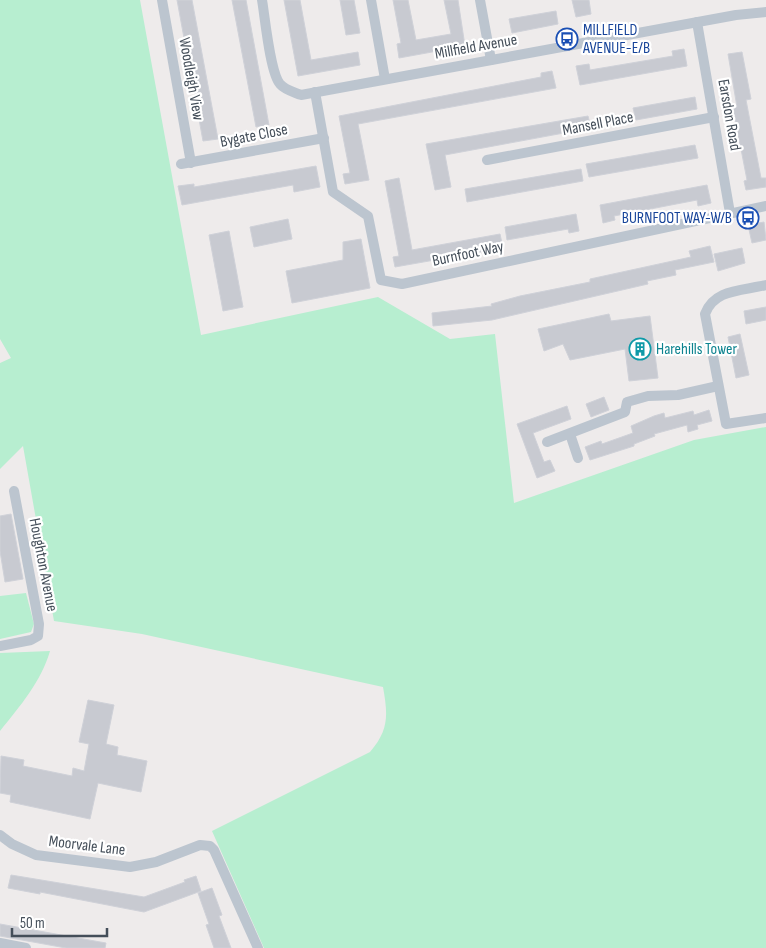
<svg xmlns="http://www.w3.org/2000/svg" width="766" height="948" viewBox="0 0 766 948" font-family="'Sofia Sans Condensed',sans-serif">
<rect width="100%" height="100%" fill="#eeebeb"/>
<g fill="#b7eed0">
<path d="M0,0H140L201,335L378,297L450,339L495,334L514,503L694,440L766,427V948H264L212,831L370,752C389,730 388,715 383,687L142,634L54,621L23,446L0,469V363L11,358L0,339Z"/>
<path d="M26,593L34,624L31,632L0,639V596Z"/>
<path d="M50,651C41,682 20,706 0,731V653Z"/>
</g>
<g fill="#c8cad1" stroke="#cfd1d8">
<path d="M177,0H192L218,139L203,141Z"/>
<path d="M232,0H246L269,125L256,127Z"/>
<path d="M284,0H300L311,60L358,52L360,65L298,76Z"/>
<path d="M340,0H354L360,33L346,35Z"/>
<path d="M393,0H408L416,40L451,34L444,0H458L465,46L399,58L397,44L401,43Z"/>
<path d="M572,0H589L591,14L576,17Z"/>
<path d="M556,11L558,24L512,33L509,19Z"/>
<path d="M684,49L687,66L580,85L576,66L589,64L590,70L673,56L672,51Z"/>
<path d="M742,52L751,99L746,100L761,178H766V187L746,190L744,181L747,180L733,108L737,107L728,54Z"/>
<path d="M552,71L556,88L358,124L369,180L345,184L343,174L350,173L339,116L541,77V73Z"/>
<path d="M695,97L697,109L636,120L633,108Z"/>
<path d="M588,116L591,128L445,155L451,187L435,190L426,144Z"/>
<path d="M695,145L698,158L589,177L586,164Z"/>
<path d="M316,166L320,187L294,192L293,185L182,205L178,186L194,184V187Z"/>
<path d="M581,169L583,181L467,202L465,189Z"/>
<path d="M399,178L412,250L500,234L503,248L395,267L393,257L399,256L385,181Z"/>
<path d="M707,185L711,203L698,206L697,200L614,216L615,220L603,223L600,205Z"/>
<path d="M576,214L579,231L569,233L568,229L507,240L505,227Z"/>
<path d="M288,219L292,239L254,247L250,227Z"/>
<path d="M764,222L766,240L752,243L748,225Z"/>
<path d="M229,231L243,307L223,311L209,235Z"/>
<path d="M361,239L370,288L292,303L286,271L343,260V242Z"/>
<path d="M710,246L714,262L675,270L676,275L647,281L648,284L492,320L433,326L432,313L492,306L491,304L520,296L590,282V279L691,257L689,251Z"/>
<path d="M742,248L745,263L718,271L714,254Z"/>
<path d="M766,307V320L746,324L744,311Z"/>
<path d="M609,314L611,321L650,316L658,378L629,381L625,349L570,360L563,344L544,351L538,329Z"/>
<path d="M740,334L749,375L736,378L728,337Z"/>
<path d="M604,397L609,410L591,417L586,404Z"/>
<path d="M567,406L571,419L533,433L544,462L550,460L555,471L537,478L517,424Z"/>
<path d="M709,410L712,421L697,425L698,429L688,432L687,425L654,434L655,436L634,444V446L590,460L585,447L601,441L602,444L633,433L631,426L654,416L664,413L665,418L693,411L694,415Z"/>
<path d="M11,514L23,579L5,582L0,551V516Z"/>
<path d="M88,700L114,705L106,744L118,747L117,755L147,761L141,792L98,783L90,819L10,802L11,795L0,793L1,756L24,760L23,766L72,776L73,768L84,771L89,744L79,742Z"/>
<path d="M11,875L144,897L185,882L184,880L196,876L201,891L144,912L40,892V894L8,888Z"/>
<path d="M212,888L222,915L219,916L231,948H214L206,925L209,924L198,893Z"/>
<path d="M0,924L106,943L105,948H66L0,936Z"/>
</g>
<g fill="none" stroke-linecap="round" stroke-linejoin="round">
<g stroke="#bcc5cf" stroke-width="10">
<path d="M162,0L191,163"/>
<path d="M262,0C265,17 270,73 280,84C285,90 294,92 301,95L736,15L766,12"/>
<path d="M371,0L385,79"/>
<path d="M480,0L491,60"/>
<path d="M697,22L730,213"/>
<path d="M315,92L333,192L368,216L381,280L402,284L766,206"/>
<path d="M487,160L714,117"/>
<path d="M181,164L324,138"/>
<path d="M766,285C742,291 714,289 705,314L726,424L766,418"/>
<path d="M570,434L578,458"/>
<path d="M547,442L625,412L627,402L648,396L678,395L718,386"/>
<path d="M0,646L31,640L38,636L39,624L14,491"/>
<path d="M0,835L12,844L36,855L130,867L156,862L200,845L210,846L214,850L258,948"/>
<path d="M0,943L26,948"/>
</g>
</g>
<defs>
<g id="bus-ring" transform="scale(1.125)"><circle r="9.5" fill="#fff" stroke="#1a4fb4" stroke-width="1.5"/><path d="M-5-6H5V4H4V6H2V4H-2V6H-4V4H-5ZM-3.5-4V0h7V-4ZM-3.5 1.2v1.5H-2V1.2ZM2 1.2v1.5H3.5V1.2Z" fill="#1a4fb4"/></g>
<g id="building-ring" transform="scale(1.125)"><circle r="9.5" fill="#fff" stroke="#0f9aa8" stroke-width="1.5"/><path d="M-4-6H4V6H1V3H-1V6H-4ZM-2.5-4.3h1.7v1.8h-1.7ZM.8-4.3h1.7v1.8H.8ZM-2.5-1h1.7V.8h-1.7ZM.8-1h1.7V.8H.8Z" fill="#0f9aa8"/></g>
</defs>
<g fill-rule="evenodd">
<use href="#bus-ring" x="567" y="39"/>
<use href="#bus-ring" x="748" y="218"/>
<use href="#building-ring" x="640" y="349"/>
</g>
<g text-anchor="middle" dominant-baseline="central" stroke-width="4.5" stroke-linejoin="round" paint-order="stroke">
<g font-size="16" fill="#164399" stroke="#fff" text-anchor="start">
<text x="583" y="30">MILLFIELD<tspan x="583" dy="18">AVENUE-E/B</tspan></text>
<text x="732" y="218" text-anchor="end">BURNFOOT WAY-W/B</text>
</g>
<g font-size="16" fill="#444e59" stroke="#fff">
<text transform="translate(476 47) rotate(-10)">Millfield Avenue</text>
<text transform="translate(191 79) rotate(80)">Woodleigh View</text>
<text transform="translate(729 115) rotate(80)">Earsdon Road</text>
<text transform="translate(598 124) rotate(-11)">Mansell Place</text>
<text transform="translate(254 136) rotate(-11)">Bygate Close</text>
<text transform="translate(468 254) rotate(-12)">Burnfoot Way</text>
<text transform="translate(43 565) rotate(79)">Houghton Avenue</text>
<text transform="translate(87 846) rotate(7)">Moorvale Lane</text>
</g>
<g font-size="16" fill="#0d838f" stroke="#fff" text-anchor="start">
<text x="656" y="349">Harehills Tower</text>
</g>
</g>
<path d="M12 928v8h95v-8" fill="none" stroke="#444e59" stroke-width="2.5"/>
<text x="20" y="928" font-size="15" fill="#444e59" stroke="#ffffff" stroke-width="4" paint-order="stroke">50 m</text>
</svg>
